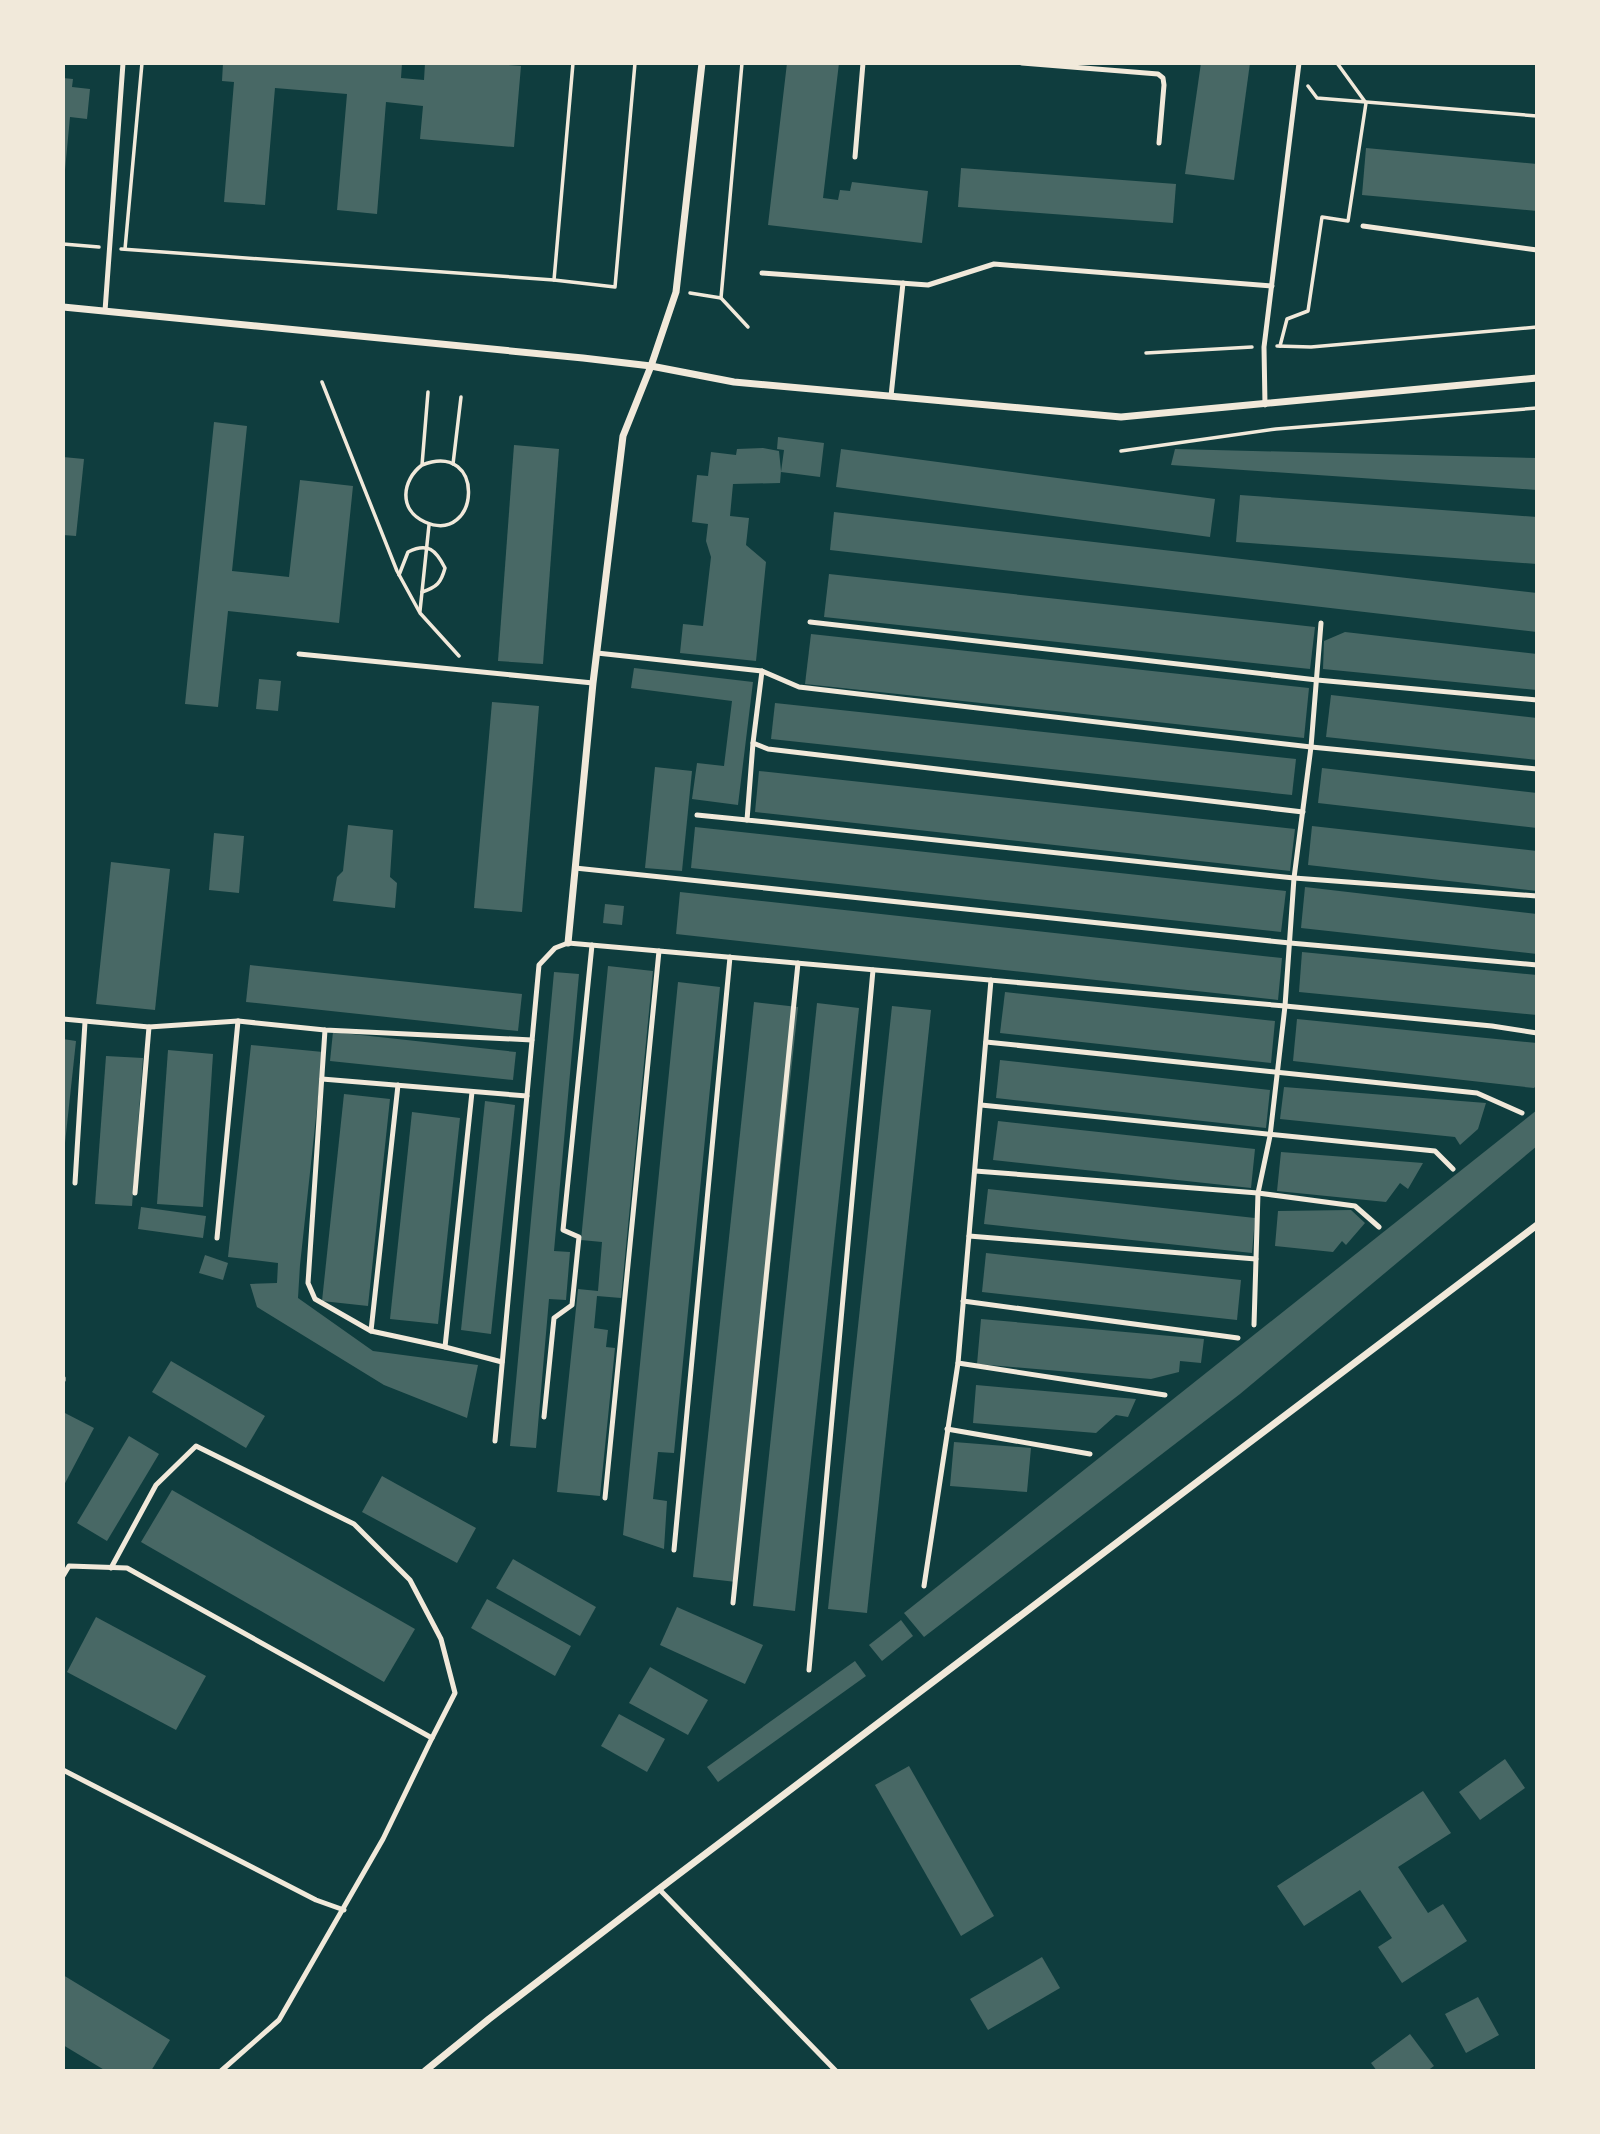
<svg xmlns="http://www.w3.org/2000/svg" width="1600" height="2134" viewBox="0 0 1600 2134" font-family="Mulish,sans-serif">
<rect width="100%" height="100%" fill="#0f3d3e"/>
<g fill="#486865">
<path d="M223,63H402L401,78L424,80L425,63H486L521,66L514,147L420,139L423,106L386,102L377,214L337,210L347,94L275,88L265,205L224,202L234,82L222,81Z"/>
<path d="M787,63H839L823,198L838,200L840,190L850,191L852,182L928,191L922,243L768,225Z"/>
<path d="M1201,63H1250L1234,180L1185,174Z"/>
<path d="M63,78L73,79L72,87L90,89L87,119L70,117L65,170L63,169Z"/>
<path d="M1366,148L1537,164V211L1362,195Z"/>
<path d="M961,168L1176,184L1173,223L958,207Z"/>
<path d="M214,422L247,426L232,571L289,577L300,480L353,486L339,623L228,611L218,707L185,704Z"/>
<path d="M778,437L824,443L820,477L781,472L784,450L777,449Z"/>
<path d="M514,445L559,449L543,664L498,661Z"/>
<path d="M763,448L779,451L781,471L780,483L733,484L730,516L749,518L746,545L766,562L756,661L680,653L683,624L703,626L711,557L706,541L708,524L692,522L697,475L708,476L711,452L736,455L737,449Z"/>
<path d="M841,449L1215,499L1210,537L836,487Z"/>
<path d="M1175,449L1537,458V490L1171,465Z"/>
<path d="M63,457L84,459L76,536L63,535Z"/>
<path d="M1240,495L1537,517V564L1236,542Z"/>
<path d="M834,512L1537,593V632L830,550Z"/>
<path d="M829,574L1315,627L1310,669L824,617Z"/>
<path d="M1345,632L1537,654V690L1323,669L1324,641Z"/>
<path d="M811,634L1309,688L1304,738L805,684Z"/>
<path d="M634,668L753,682L738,805L692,799L697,763L724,766L732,701L631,688Z"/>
<path d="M259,679L281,681L278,711L256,709Z"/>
<path d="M1331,695L1537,718V760L1326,737Z"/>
<path d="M492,702L539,706L522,912L474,908Z"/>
<path d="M775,703L1296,759L1292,795L771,739Z"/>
<path d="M655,767L692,771L682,871L645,868Z"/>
<path d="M1322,768L1537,793V828L1318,803Z"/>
<path d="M759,771L1295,829L1290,871L755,812Z"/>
<path d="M348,825L393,830L390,877L397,883L395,908L333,901L337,877L343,871Z"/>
<path d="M1312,826L1537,851V891L1308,865Z"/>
<path d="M695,827L1286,891L1281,932L691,868Z"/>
<path d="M214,833L244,836L239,893L209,890Z"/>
<path d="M111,862L170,869L155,1010L96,1004Z"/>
<path d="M1305,887L1537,914V954L1301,928Z"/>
<path d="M680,892L1282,958L1278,1000L676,934Z"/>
<path d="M605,904L624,906L622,925L603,923Z"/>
<path d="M1302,952L1537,975V1015L1299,992Z"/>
<path d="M250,965L522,994L518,1031L246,1002Z"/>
<path d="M608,966L653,971L621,1298L597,1296L594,1328L608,1330L606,1347L615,1348L600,1496L557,1492L578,1289L598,1291L602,1242L581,1240Z"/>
<path d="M554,972L579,974L554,1251L570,1252L566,1300L549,1299L536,1448L510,1446Z"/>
<path d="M678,982L720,987L674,1453L658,1452L653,1499L667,1501L664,1549L623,1535Z"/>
<path d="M1005,992L1275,1021L1271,1063L1000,1033Z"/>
<path d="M754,1002L798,1007L736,1582L693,1577Z"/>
<path d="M817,1003L859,1008L795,1611L753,1606Z"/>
<path d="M892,1006L931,1010L867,1613L828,1609Z"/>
<path d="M1297,1019L1537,1043V1085L1534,1088L1293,1061Z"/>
<path d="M333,1032L516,1052L513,1080L330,1061Z"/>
<path d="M63,1039L76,1041L65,1143H63Z"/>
<path d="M251,1045L323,1052L300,1265L298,1298L373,1351L478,1365L467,1418L384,1385L257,1307L250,1284L277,1283L278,1263L228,1257Z"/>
<path d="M168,1050L213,1054L203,1207L157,1204Z"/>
<path d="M106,1056L143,1058L132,1206L95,1204Z"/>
<path d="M1000,1060L1270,1090L1266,1128L996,1098Z"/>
<path d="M1284,1087L1486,1103L1478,1129L1460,1145L1455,1137L1280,1119Z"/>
<path d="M344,1094L390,1099L368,1306L322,1301Z"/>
<path d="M485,1101L515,1105L491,1334L461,1330Z"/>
<path d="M1537,1110V1146L1240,1394L924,1637L904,1613Z"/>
<path d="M412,1112L460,1118L438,1324L390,1319Z"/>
<path d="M998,1121L1255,1149L1251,1188L993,1160Z"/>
<path d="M1281,1152L1423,1163L1408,1189L1400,1183L1386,1202L1277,1191Z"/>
<path d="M988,1189L1255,1218L1252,1253L984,1224Z"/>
<path d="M141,1207L206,1216L203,1238L138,1229Z"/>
<path d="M1351,1210L1365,1223L1346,1245L1342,1241L1333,1252L1275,1246L1278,1211Z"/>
<path d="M986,1253L1241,1280L1237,1320L982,1292Z"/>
<path d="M205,1255L228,1263L223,1280L199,1273Z"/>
<path d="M981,1319L1204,1339L1201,1363L1180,1361L1179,1372L1151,1379L977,1364Z"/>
<path d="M171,1361L265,1416L246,1448L152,1392Z"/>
<path d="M976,1385L1136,1399L1128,1417L1116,1415L1096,1433L973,1423Z"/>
<path d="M63,1412L94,1428L63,1487Z"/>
<path d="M129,1436L159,1454L107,1541L77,1523Z"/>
<path d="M954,1442L1031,1448L1027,1492L950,1486Z"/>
<path d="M382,1476L476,1528L457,1563L362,1512Z"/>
<path d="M172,1490L415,1629L384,1682L141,1542Z"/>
<path d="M513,1559L596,1607L580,1636L496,1588Z"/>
<path d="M487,1599L571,1646L555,1676L471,1628Z"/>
<path d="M677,1607L763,1645L745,1684L660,1645Z"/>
<path d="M96,1617L206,1676L176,1730L67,1672Z"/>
<path d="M901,1620L913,1636L882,1661L869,1645Z"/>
<path d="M855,1661L866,1676L718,1782L707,1767Z"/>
<path d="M650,1667L708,1700L688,1735L629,1703Z"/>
<path d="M619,1714L665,1739L647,1772L601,1746Z"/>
<path d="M1505,1759L1525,1788L1480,1820L1459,1792Z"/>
<path d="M909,1766L994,1916L961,1936L875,1785Z"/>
<path d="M1423,1791L1451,1833L1398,1867L1428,1913L1443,1904L1467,1941L1402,1983L1378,1947L1392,1938L1360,1890L1304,1926L1277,1886Z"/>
<path d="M1042,1957L1060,1988L988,2030L970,1999Z"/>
<path d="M63,1975L170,2040L151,2071H106L63,2045Z"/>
<path d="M1478,1997L1499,2035L1466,2053L1445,2014Z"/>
<path d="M1410,2034L1434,2066L1427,2071H1377L1371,2063Z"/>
</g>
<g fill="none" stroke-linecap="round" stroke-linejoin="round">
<g stroke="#f1e9da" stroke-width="3.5">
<path d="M573,63L554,280L615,287L635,63"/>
<path d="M1308,86L1317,98L1537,116"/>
<path d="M63,244L99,247"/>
<path d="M121,249L554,280"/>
<path d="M125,249L142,63"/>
<path d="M690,293L721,298L748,327"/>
<path d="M721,298L742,63"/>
<path d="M1277,346L1311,347L1537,327"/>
<path d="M1280,346L1287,319L1308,311L1322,217L1348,221L1366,103L1337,63"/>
<path d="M1146,353L1252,347"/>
<path d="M322,382L397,571L420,613L459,656"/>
<path d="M1121,451L1276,429L1537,408"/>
<path d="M453,464L461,397"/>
<path d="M422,465C487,440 480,546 425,522C398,510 402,480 422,465L428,392"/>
<path d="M399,575L408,552C428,542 436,550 445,568C441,583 437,587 422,592"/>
<path d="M420,611L429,525"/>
</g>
<g stroke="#f1e9da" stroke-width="5">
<path d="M1022,63L1158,74L1163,78L1164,85L1159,143"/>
<path d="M855,157L863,63"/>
<path d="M1363,226L1537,250"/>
<path d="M762,273L928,285L994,264L1272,286"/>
<path d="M105,311L123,63"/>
<path d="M891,396L903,283"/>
<path d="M1265,405L1264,347L1299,63"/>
<path d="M810,622L1317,680L1537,700"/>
<path d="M597,653L762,671L799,687L1311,747L1537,769"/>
<path d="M299,654L593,683"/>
<path d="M762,671L753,743L768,749L1303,812"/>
<path d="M753,743L747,820L1294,878L1537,896"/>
<path d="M697,815L747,820"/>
<path d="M575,868L1290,943L1537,965"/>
<path d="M63,1019L149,1027L238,1021L325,1030L532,1040"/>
<path d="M325,1030L308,1283L315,1299L371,1331L445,1347L502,1362"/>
<path d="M986,1042L1477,1093L1522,1113"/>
<path d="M322,1079L527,1096"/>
<path d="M981,1105L1435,1151L1453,1169"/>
<path d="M975,1171L1258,1193L1355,1206L1379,1227"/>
<path d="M75,1183L85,1022"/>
<path d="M135,1193L149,1027"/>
<path d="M969,1236L1256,1259"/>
<path d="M217,1238L238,1021"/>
<path d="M963,1301L1238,1338"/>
<path d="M1254,1325L1258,1193L1270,1136L1285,1006L1294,878L1311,747L1321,623"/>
<path d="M371,1331L398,1085"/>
<path d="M445,1347L472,1092"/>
<path d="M958,1363L1165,1395"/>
<path d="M63,1378V1380"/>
<path d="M544,1417L554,1318L572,1305L579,1237L563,1230L592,945"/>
<path d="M947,1429L1090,1454"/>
<path d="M495,1441L539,965L555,948L568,943L659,951L1285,1006L1492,1026L1537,1033"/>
<path d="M605,1498L659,951"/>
<path d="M674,1550L730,957"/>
<path d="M111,1568L156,1485L196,1446L354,1524L410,1580L441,1639L455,1693L432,1738"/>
<path d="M63,1576L69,1566L127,1568L432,1738L383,1839L279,2020L221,2071"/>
<path d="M924,1586L958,1363L991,980"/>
<path d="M733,1603L798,963"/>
<path d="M809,1670L873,970"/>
<path d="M63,1770L316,1900L344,1910"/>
<path d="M659,1889L836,2071"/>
</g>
<g stroke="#f1e9da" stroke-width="7">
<path d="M63,307L583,358L651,366L734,382L1121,417L1537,378"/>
<path d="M568,943L593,683L623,436L651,366L676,292L702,63"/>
<path d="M425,2071L489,2019L659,1889L1537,1225"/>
</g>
</g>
<rect width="1600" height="2134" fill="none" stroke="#f1e9da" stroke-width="130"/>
</svg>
